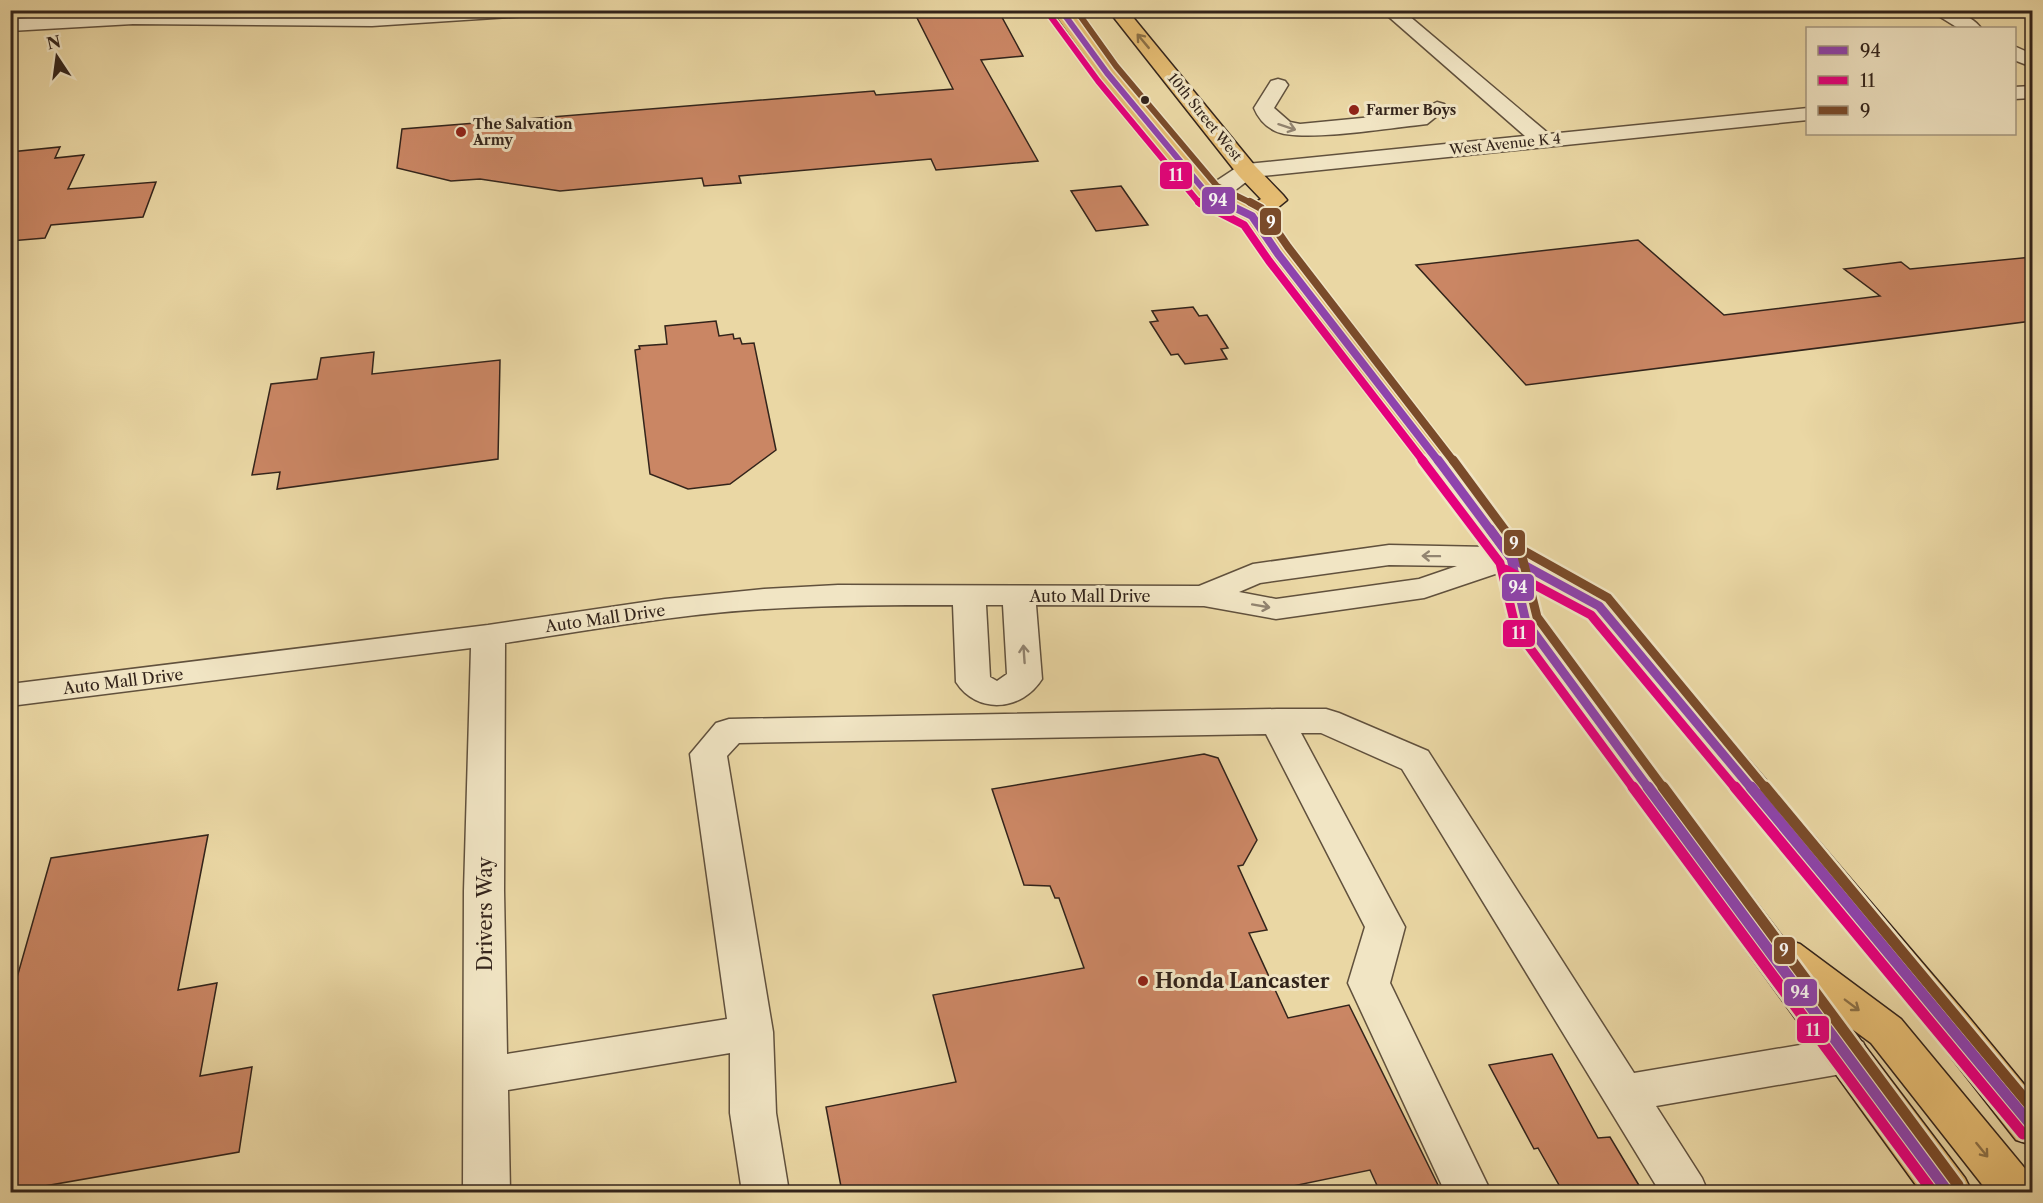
<svg xmlns="http://www.w3.org/2000/svg" width="2043" height="1203" viewBox="0 0 2043 1203" font-family="'Libre Caslon Text',serif">
<rect width="100%" height="100%" fill="#ead7a4"/>
<filter id="stains"><feTurbulence type="fractalNoise" baseFrequency=".00333" numOctaves="4"/><feColorMatrix values="0 0 0 0 .2 0 0 0 0 .09 0 0 0 0 .02 0 0 0 .5 -.17"/></filter>
<radialGradient id="worn" r=".72"><stop offset=".6" stop-color="#630" stop-opacity="0"/><stop offset="1" stop-color="#630" stop-opacity=".3"/></radialGradient>
<g fill="#ca8664" stroke="#33241b" stroke-width="1.5">
<path d="M913,10H998L1023,56L981,60L1038,161L936,170L931,159L739,176L741,183L704,186L702,178L560,191L480,179L451,181L397,168L402,129L874,91L876,95L953,89Z"/>
<path d="M60,147L55,158L84,155L68,189L156,182L143,217L51,225L45,238L10,241V152Z"/>
<path d="M1121,186L1148,225L1096,231L1071,191Z"/>
<path d="M1638,240L1724,315L1880,296L1844,269L1901,262L1910,269L2032,257V321L1526,385L1416,265Z"/>
<path d="M1193,307L1199,316L1207,315L1228,348L1221,349L1227,359L1185,364L1178,354L1171,355L1150,322L1158,321L1152,311Z"/>
<path d="M716,321L719,336L733,334L734,339L740,338L742,344L754,343L776,450L730,484L688,489L650,474L635,350L640,349L639,346L667,344L665,326Z"/>
<path d="M374,352L372,374L500,360L498,459L277,489L280,472L252,475L271,384L317,379L321,358Z"/>
<path d="M1204,754L1218,758L1257,840L1243,865L1238,866L1267,930L1249,933L1288,1018L1349,1005L1439,1187L1416,1192H1380L1370,1170L1264,1192H842L826,1107L956,1082L933,995L1084,968L1059,898H1055L1050,886L1024,885L992,789Z"/>
<path d="M208,835L178,990L217,983L200,1076L252,1067L239,1152L10,1192V1002L51,858Z"/>
<path d="M1552,1054L1598,1138L1610,1137L1643,1192H1563L1538,1148L1534,1149L1489,1065Z"/>
</g>
<g fill="none" stroke-linecap="round" stroke-linejoin="round">
<g stroke="#61513d" stroke-width="3">
<g id="minor">
<path d="M432,10H536L534,14L527,16L372,26L133,24L10,31V19L133,12L372,14Z"/>
<path d="M1381,10H1402L1549,134L1808,108V120L1253,177C1238,187 1220,206 1201,201L1197,196L1201,191L1239,166L1247,164L1525,136Z"/>
<path d="M1929,10C1947,10 1969,12 1981,28H1958Z"/>
<path d="M2014,46L2032,54V67L2014,60Z"/>
<path d="M1278,79L1285,81L1288,85L1274,108L1290,122L1300,124L1414,113L1437,102L1444,104L1447,108L1427,124L1419,125C1389,128 1298,143 1275,131C1265,126 1258,118 1254,108L1271,81Z"/>
<path d="M2032,86V98L2014,99V87Z"/>
<path d="M1389,545L1490,547C1501,550 1511,548 1522,551L1527,558L1522,565L1424,598L1276,619L1204,606L1036,605L1042,679C1022,711 977,715 956,682L953,605C891,605 829,605 766,609C679,614 592,630 505,643L504,891L507,1054L727,1019L690,754L716,723L729,719L1277,709H1326L1339,713L1428,751L1634,1073L1847,1037L1863,1042L1869,1055L1863,1068L1847,1073L1656,1106L1702,1178L1708,1192H1660L1402,769L1321,733H1301L1405,927L1390,983L1491,1192H1445L1348,983L1365,927L1266,734L739,743L727,756L773,1032L776,1113L789,1192H742L730,1113V1053L508,1090L510,1192H463L464,891L471,648L10,706V684L488,625L665,599L764,589L838,585L1199,586L1253,564ZM1389,565L1457,566L1419,579L1276,599L1239,592L1260,583ZM986,605H1003L1007,674L997,681L990,677Z"/>
</g>
</g>
<g stroke="#33241b" stroke-width="3">
<path id="major" d="M1052,10H1071L1114,69L1217,191L1250,206L1261,199L1239,176L1108,10H1127L1255,166L1283,195L1287,200L1265,218L1287,249L1522,551L1611,599L1967,1015L2032,1094V1145L2016,1140L1937,1039L1587,613L1533,583L1542,621L1784,939L1800,944L1901,1019L2032,1177V1192H1988L1871,1043L1852,1029L1965,1178L1972,1192H1921L1514,629L1509,622L1495,559L1424,461L1269,259L1244,221L1201,201L1100,77Z"/>
</g>
<use href="#minor" fill="#f1e5c4" fill-rule="evenodd"/>
<use href="#major" fill="#e5bc72" fill-rule="evenodd"/>
<g stroke="#f1e5c4" stroke-width="9">
<path id="bus-1-far3" d="M1061,10L1107,73L1209,196L1226,204"/>
</g>
<g stroke="#f1e5c4" stroke-width="11">
<path id="bus-1-far2" d="M1223,202L1252,216L1278,254L1439,462"/>
</g>
<g stroke="#f1e5c4" stroke-width="14">
<g id="bus-1-far1">
<path d="M1438,460L1511,558L1526,622L1649,789"/>
<path d="M1490,529L1511,558L1599,606L1752,789"/>
</g>
</g>
<g stroke="#f1e5c4" stroke-width="16">
<g id="bus-1">
<path d="M1648,787L1948,1192"/>
<path d="M1751,787L2032,1126"/>
</g>
</g>
<g stroke="#f1e5c4" stroke-width="9">
<path id="bus-2-far3" d="M1051,17L1098,81L1200,204"/>
</g>
<g stroke="#f1e5c4" stroke-width="11">
<path id="bus-2-far2" d="M1199,202L1244,225L1269,261L1424,462"/>
</g>
<g stroke="#f1e5c4" stroke-width="14">
<g id="bus-2-far1">
<path d="M1422,460L1500,563L1516,629L1634,789"/>
<path d="M1505,569L1591,615L1736,789"/>
</g>
</g>
<g stroke="#f1e5c4" stroke-width="16">
<g id="bus-2">
<path d="M1633,787L1933,1192"/>
<path d="M1735,787L2023,1134"/>
</g>
</g>
<g stroke="#f1e5c4" stroke-width="9">
<path id="bus-3-far3" d="M1076,10L1116,66L1217,186L1253,204"/>
</g>
<g stroke="#f1e5c4" stroke-width="11">
<path id="bus-3-far2" d="M1250,202L1261,208L1288,247L1454,462"/>
</g>
<g stroke="#f1e5c4" stroke-width="14">
<g id="bus-3-far1">
<path d="M1453,460L1521,552L1537,617L1664,789"/>
<path d="M1517,547L1608,598L1766,789"/>
</g>
</g>
<g stroke="#f1e5c4" stroke-width="16">
<g id="bus-3">
<path d="M1663,787L1958,1185"/>
<path d="M1765,787L2032,1108"/>
</g>
</g>
<use href="#bus-1-far3" stroke="#8e44ad" stroke-width="6"/>
<use href="#bus-1-far2" stroke="#8e44ad" stroke-width="8"/>
<use href="#bus-1-far1" stroke="#8e44ad" stroke-width="9"/>
<use href="#bus-1" stroke="#8e44ad" stroke-width="11"/>
<use href="#bus-2-far3" stroke="#e5007d" stroke-width="6"/>
<use href="#bus-2-far2" stroke="#e5007d" stroke-width="8"/>
<use href="#bus-2-far1" stroke="#e5007d" stroke-width="9"/>
<use href="#bus-2" stroke="#e5007d" stroke-width="11"/>
<use href="#bus-3-far3" stroke="#7a4b2a" stroke-width="6"/>
<use href="#bus-3-far2" stroke="#7a4b2a" stroke-width="8"/>
<use href="#bus-3-far1" stroke="#7a4b2a" stroke-width="9"/>
<use href="#bus-3" stroke="#7a4b2a" stroke-width="11"/>
</g>
<defs><path id="oneway-shaft" d="M-6 0H5M1.5-3L5.5 0L1.5 3" fill="none" stroke-width="1.6" stroke-linecap="round" stroke-linejoin="round" transform="scale(1.5)"/></defs>
<g stroke="#8c7046">
<use href="#oneway-shaft" transform="translate(1143 41) rotate(-130)"/>
<use href="#oneway-shaft" transform="translate(1852 1005) rotate(37)"/>
<use href="#oneway-shaft" transform="translate(1982 1150) rotate(51)"/>
</g>
<g stroke="#928470">
<use href="#oneway-shaft" transform="translate(1287 127) rotate(18)"/>
<use href="#oneway-shaft" transform="translate(1431 556) rotate(-179)"/>
<use href="#oneway-shaft" transform="translate(1261 606) rotate(10)"/>
<use href="#oneway-shaft" transform="translate(1024 654) rotate(-94)"/>
</g>
<circle fill="#33241b" stroke="#f1e5c4" stroke-width="2" cx="1145" cy="100" r="5"/>
<g fill="#8f2418" stroke="#f1e5c4" stroke-width="2">
<circle cx="1354" cy="110" r="6"/>
<circle cx="461" cy="132" r="6"/>
<circle cx="1143" cy="981" r="6"/>
</g>
<g text-anchor="middle" dominant-baseline="central" stroke-width="6" stroke-linejoin="round" paint-order="stroke">
<g font-size="14" font-weight="bold" fill="#33241b" stroke="#f1e5c4" text-anchor="start">
<text x="1366" y="110">Farmer Boys</text>
<text x="473" y="124">The Salvation<tspan x="473" dy="16">Army</tspan></text>
</g>
<g font-size="14" fill="#33241b" stroke="#f1e5c4">
<text transform="translate(1205 117) rotate(51)">10th Street West</text>
<text transform="translate(1505 144) rotate(-6)">West Avenue K 4</text>
</g>
<g font-size="16" fill="#33241b" stroke="#f1e5c4">
<text x="1090" y="596">Auto Mall Drive</text>
<text transform="translate(605 618) rotate(-8)">Auto Mall Drive</text>
<text transform="translate(123 681) rotate(-7)">Auto Mall Drive</text>
</g>
<g font-size="20" fill="#33241b" stroke="#f1e5c4">
<text transform="translate(485 914) rotate(-90)">Drivers Way</text>
</g>
<g font-size="20" font-weight="bold" fill="#33241b" stroke="#f1e5c4" text-anchor="start">
<text x="1155" y="981">Honda Lancaster</text>
</g>
</g>
<g stroke="#f1e5c4" stroke-width="2">
<rect x="1159" y="161" width="34" height="29" rx="6" fill="#e5007d"/>
<rect x="1201" y="186" width="35" height="29" rx="6" fill="#8e44ad"/>
<rect x="1259" y="207" width="23" height="29" rx="6" fill="#7a4b2a"/>
<rect x="1503" y="529" width="23" height="28" rx="6" fill="#7a4b2a"/>
<rect x="1501" y="573" width="34" height="29" rx="6" fill="#8e44ad"/>
<rect x="1502" y="619" width="34" height="29" rx="6" fill="#e5007d"/>
<rect x="1773" y="936" width="23" height="29" rx="6" fill="#7a4b2a"/>
<rect x="1783" y="978" width="35" height="29" rx="6" fill="#8e44ad"/>
<rect x="1796" y="1015" width="34" height="29" rx="6" fill="#e5007d"/>
</g>
<g font-size="16" text-anchor="middle" font-weight="bold" fill="#fff">
<text x="1176" y="181">11</text>
<text x="1218" y="206">94</text>
<text x="1271" y="228">9</text>
<text x="1514" y="549">9</text>
<text x="1518" y="593">94</text>
<text x="1519" y="639">11</text>
<text x="1784" y="956">9</text>
<text x="1800" y="998">94</text>
<text x="1813" y="1036">11</text>
</g>
<rect width="2043" height="1203" fill="none" stroke="#ead7a4" stroke-width="36"/>
<rect x="12" y="12" width="2019" height="1179" fill="none" stroke="#33241b" stroke-width="3"/>
<rect x="18" y="18" width="2007" height="1167" fill="none" stroke="#33241b" stroke-width="1.5"/>
<rect x="1806" y="27" width="210" height="108" fill="#f1e5c4" stroke="#a59880" stroke-width="1.5"/>
<rect x="1818" y="46" width="30" height="9" fill="#8e44ad" stroke="#a59880" stroke-width="1.5"/>
<text x="1860" y="57" font-size="18" fill="#33241b">94</text>
<rect x="1818" y="76" width="30" height="9" fill="#e5007d" stroke="#a59880" stroke-width="1.5"/>
<text x="1860" y="87" font-size="18" fill="#33241b">11</text>
<rect x="1818" y="106" width="30" height="9" fill="#7a4b2a" stroke="#a59880" stroke-width="1.5"/>
<text x="1860" y="117" font-size="18" fill="#33241b">9</text>
<g transform="translate(57 57) rotate(347)" stroke="#f1e5c4" stroke-width="4.5" paint-order="stroke">
<path d="M0-4.5L10 22L0 15L-10 22Z" fill="#33241b"/>
<text y="-9" font-size="16" font-weight="bold" text-anchor="middle" fill="#33241b">N</text>
</g>
<rect width="100%" height="100%" filter="url(#stains)"/>
<rect width="100%" height="100%" fill="url(#worn)"/>
</svg>
